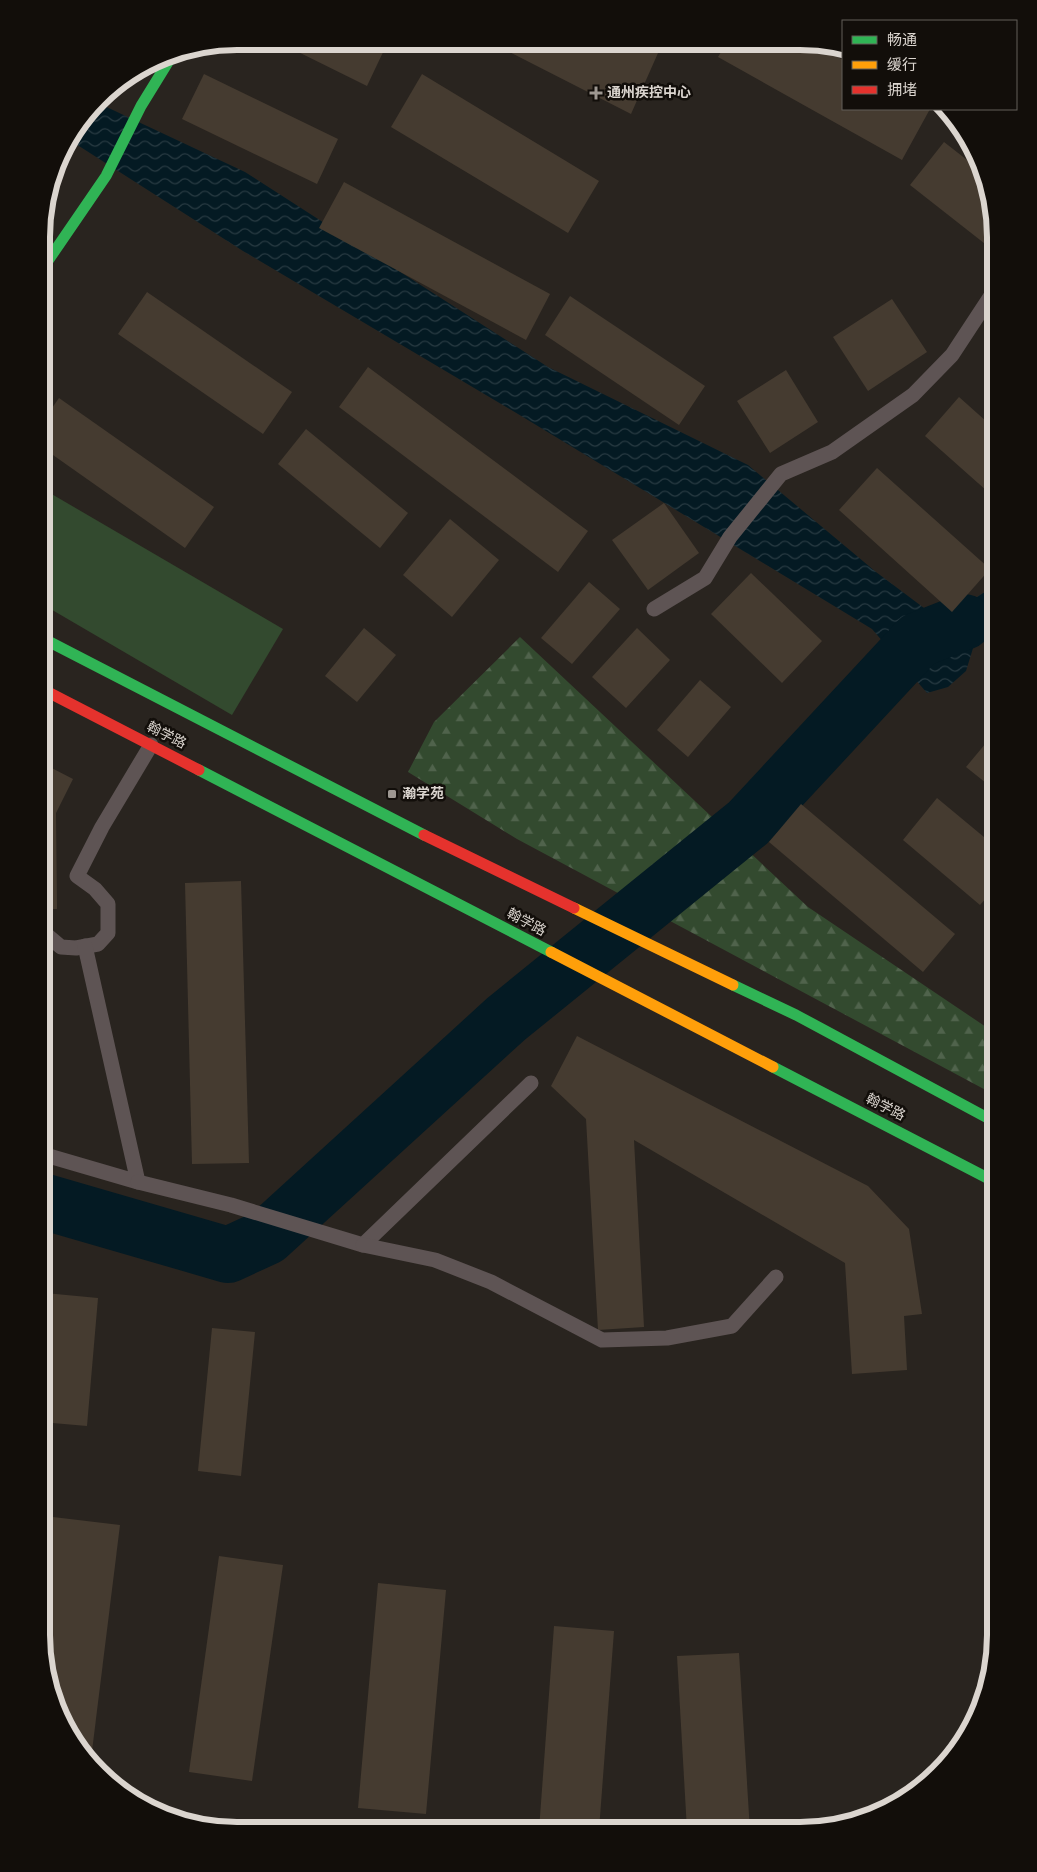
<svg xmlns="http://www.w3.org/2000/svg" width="1037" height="1872" viewBox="0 0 1037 1872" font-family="Overpass,'Noto Sans SC',sans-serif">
<defs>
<pattern id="forest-firs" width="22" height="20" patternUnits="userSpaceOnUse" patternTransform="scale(1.25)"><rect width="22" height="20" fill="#334a2f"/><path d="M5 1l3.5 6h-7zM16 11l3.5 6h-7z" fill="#50634c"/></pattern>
<pattern id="water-waves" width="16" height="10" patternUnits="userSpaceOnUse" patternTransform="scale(1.25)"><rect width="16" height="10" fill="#041a23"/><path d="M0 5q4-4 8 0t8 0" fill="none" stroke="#283a42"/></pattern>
</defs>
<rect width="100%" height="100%" fill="#29241f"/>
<path fill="#334a2f" d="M43,489L283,629L232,715L42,604Z"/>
<path fill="url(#forest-firs)" d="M520,637L808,907L995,1033V1095L517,839L408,772L434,722Z"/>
<path fill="url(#water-waves)" d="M98,103L245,172L548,367L748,465L876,572L940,620L996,585V632L974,645L966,671L948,687L927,693L872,629L518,414L243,251L79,146L69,141Z"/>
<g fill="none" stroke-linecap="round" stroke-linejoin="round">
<path stroke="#041a23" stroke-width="56" d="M42,1201L228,1255L267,1237L506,1019L748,823L918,640L964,622"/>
</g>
<g fill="#453b30">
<path d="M276,41L372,42L385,48L367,86Z"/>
<path d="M492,43L610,44L618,48L620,44H662L631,114Z"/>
<path d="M726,44L817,45L843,60V109H930L902,160L718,57Z"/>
<path d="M204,74L338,139L317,184L182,119Z"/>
<path d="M422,74L599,181L568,233L391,127Z"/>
<path d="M944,142L985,174L996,237L989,247L910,185Z"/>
<path d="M344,182L550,294L526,340L319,228Z"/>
<path d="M147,292L292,392L263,434L118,334Z"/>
<path d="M570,296L705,386L679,425L545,335Z"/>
<path d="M892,299L927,352L868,391L833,337Z"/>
<path d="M368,367L588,531L558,572L339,407Z"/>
<path d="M786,370L818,422L770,453L737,401Z"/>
<path d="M959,397L996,430V499L925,436Z"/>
<path d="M59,398L214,507L185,548L43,448V421Z"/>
<path d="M306,429L408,513L380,548L278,464Z"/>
<path d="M877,468L990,569L952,612L839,510Z"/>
<path d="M664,503L699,553L648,590L612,540Z"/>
<path d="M450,519L499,560L452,617L403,575Z"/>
<path d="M751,573L822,641L782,683L711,614Z"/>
<path d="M589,582L620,609L572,664L541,638Z"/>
<path d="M364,628L396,655L357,702L325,676Z"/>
<path d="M637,628L670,660L626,708L592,677Z"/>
<path d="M700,680L731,707L688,757L657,730Z"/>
<path d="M996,731V791L966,767Z"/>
<path d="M42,763L73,779L56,813L57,909H42Z"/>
<path d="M937,798L996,847V887L980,905L903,840Z"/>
<path d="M801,804L955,934L923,972L769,842Z"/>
<path d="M241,881L249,1163L192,1164L185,883Z"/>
<path d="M577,1036L868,1186L909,1229L922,1314L904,1316L907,1370L852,1374L845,1263L634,1140L644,1327L598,1330L586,1119L551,1086Z"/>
<path d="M45,1293L98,1298L87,1426L41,1422L42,1333Z"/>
<path d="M212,1328L255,1332L241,1476L198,1471Z"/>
<path d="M53,1517L120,1525L92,1751L79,1749L74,1744L52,1698L41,1635V1614Z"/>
<path d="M219,1556L283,1565L252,1781L189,1772Z"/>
<path d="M378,1583L446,1590L426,1814L358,1808Z"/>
<path d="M554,1626L614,1631L599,1830H539Z"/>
<path d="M739,1653L750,1831L687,1830L677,1656Z"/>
</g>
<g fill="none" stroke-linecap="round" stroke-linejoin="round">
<g stroke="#5e5454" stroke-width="15">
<path d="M654,609L705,578L730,537L781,474L832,452L913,395L952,355L996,288"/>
<path d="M42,931L61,947L76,948L98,944L108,933V904L95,889L77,876L102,827L151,745"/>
<path d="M42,1154L138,1182L85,946"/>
<path d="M138,1182L231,1205L363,1245L531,1083"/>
<path d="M363,1245L435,1260L491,1282L602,1340L667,1338L732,1326L776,1277"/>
</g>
<g stroke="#30b455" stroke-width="11">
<path d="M43,268L106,176L141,106L173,54"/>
<path d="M42,638L424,835"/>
<path d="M199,770L551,952"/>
<path d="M733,985L796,1015L995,1122"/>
<path d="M773,1067L995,1182"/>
</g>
<g stroke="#ff9f0a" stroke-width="11">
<path d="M574,908L733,985"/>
<path d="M551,952L773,1067"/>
</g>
<g stroke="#e5322d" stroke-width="11">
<path d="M42,689L199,770"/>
<path d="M424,835L574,908"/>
</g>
</g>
<g fill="#9d9791" stroke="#120e0a" stroke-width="2">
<path d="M593.5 85.5h5v5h5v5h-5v5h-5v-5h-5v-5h5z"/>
<rect x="387" y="789" width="10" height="10" rx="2.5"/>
</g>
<g text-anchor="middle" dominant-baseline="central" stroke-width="5" stroke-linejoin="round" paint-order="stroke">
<g font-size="14" font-weight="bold" fill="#dbd5cf" stroke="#120e0a" text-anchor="start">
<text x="607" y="93">通州疾控中心</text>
<text x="402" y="794">瀚学苑</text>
</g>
<g font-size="14" fill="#dbd5cf" stroke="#120e0a">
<text transform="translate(166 736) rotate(27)">翰学路</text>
<text transform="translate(526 923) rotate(28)">翰学路</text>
<text transform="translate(885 1108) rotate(27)">翰学路</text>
</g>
</g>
<path d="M0 0H1037V1872H0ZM237 50H800A187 187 0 0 1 987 237V1635A187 187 0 0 1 800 1822H237A187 187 0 0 1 50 1635V237A187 187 0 0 1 237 50Z" fill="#120e0a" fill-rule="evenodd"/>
<path fill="none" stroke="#dbd5cf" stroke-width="6" d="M237 50H800A187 187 0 0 1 987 237V1635A187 187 0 0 1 800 1822H237A187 187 0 0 1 50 1635V237A187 187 0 0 1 237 50Z"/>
<rect x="842" y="20" width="175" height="90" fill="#120e0a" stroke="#625e59"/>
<rect x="852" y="36" width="25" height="8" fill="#30b455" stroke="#625e59"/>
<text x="887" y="45" font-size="15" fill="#dbd5cf">畅通</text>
<rect x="852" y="61" width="25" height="8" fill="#ff9f0a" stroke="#625e59"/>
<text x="887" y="70" font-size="15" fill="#dbd5cf">缓行</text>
<rect x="852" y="86" width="25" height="8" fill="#e5322d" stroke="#625e59"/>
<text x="887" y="95" font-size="15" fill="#dbd5cf">拥堵</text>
</svg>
